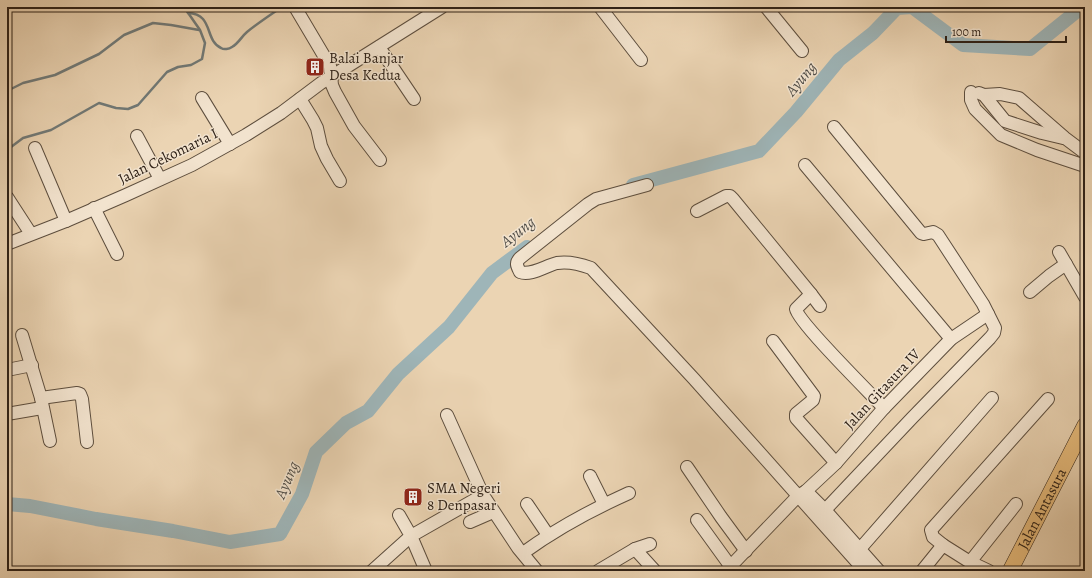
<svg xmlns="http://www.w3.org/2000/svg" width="1092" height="578" viewBox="0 0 1092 578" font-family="Alegreya,serif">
<rect width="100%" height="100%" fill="#ebd4b3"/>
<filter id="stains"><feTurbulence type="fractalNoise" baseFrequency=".005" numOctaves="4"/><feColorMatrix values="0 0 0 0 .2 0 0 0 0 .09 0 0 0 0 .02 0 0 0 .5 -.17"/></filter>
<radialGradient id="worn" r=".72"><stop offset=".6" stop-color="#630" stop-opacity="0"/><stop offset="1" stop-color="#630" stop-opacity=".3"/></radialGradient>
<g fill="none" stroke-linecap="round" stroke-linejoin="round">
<g stroke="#717a78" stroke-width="2.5">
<path d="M188,13C214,14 204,40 221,48C224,50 229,49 232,47C239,43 241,37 247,32C258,23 270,15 282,7"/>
<path d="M7,91L23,83L55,75L99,54L124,35L153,23L171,25L199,30"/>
<path d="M7,150L23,138L51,130L99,103L116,108L128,109L138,105L167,72L178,67L191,65L202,59L205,43L200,30L184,7"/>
</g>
<g stroke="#9eb5b8" stroke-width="14">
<path d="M633,185L759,151L796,112L839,60L873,33L897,8L912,7L963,45L1030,49L1082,7"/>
<path d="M7,504L30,506L96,519L173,531L230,542L280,534L302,494L316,452L346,423L368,411L398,374L449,327L492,273L527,247"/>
</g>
<g stroke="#5d4e3e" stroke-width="14">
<g id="minor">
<path d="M295,7L330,66L332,85L335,92L354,126L380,160"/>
<path d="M600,7L641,60"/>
<path d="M766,7L802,51"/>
<path d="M379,47L414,99"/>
<path d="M971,92V100L975,109L1001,135L1037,150L1085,166"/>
<path d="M979,93L984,95L1005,121L1042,133L1063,138"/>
<path d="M984,95L1000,94L1019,98L1065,138L1085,153"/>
<path d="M202,98L230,144"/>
<path d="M300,99L313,120L317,128L321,146L327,159L340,181"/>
<path d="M137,136L160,179"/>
<path d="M35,148L66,221"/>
<path d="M805,165L951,339"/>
<path d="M647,185L596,199L588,204L520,258C515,263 517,266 520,272C531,276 545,266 557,263C569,261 580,264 591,268L694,379L865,571"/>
<path d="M7,197L31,234"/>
<path d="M94,208L117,254"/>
<path d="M697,211L726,196H730L733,199L811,294L796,309C798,322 871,394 884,408"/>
<path d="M7,244L66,221L126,195L192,165L246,135L281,113L321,83L442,7"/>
<path d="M1059,252L1085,297"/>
<path d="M1030,292L1049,276L1066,264"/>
<path d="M811,294L820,306"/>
<path d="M22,335L41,398L50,441"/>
<path d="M773,341L814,396L813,400L796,414V418L836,463"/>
<path d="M7,370L32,365"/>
<path d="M41,398L77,393L80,394L82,399L87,442"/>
<path d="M7,414L42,408"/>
<path d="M447,415L483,495L518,548L537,571"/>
<path d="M687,467L721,517L746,551"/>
<path d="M590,476L604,504"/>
<path d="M806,491L825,510L879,571"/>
<path d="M527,504L548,535"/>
<path d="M825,510L912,418L990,338L994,333L995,328L983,304L938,235L933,232L924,234L921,233L834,127"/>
<path d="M697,520L731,567"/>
<path d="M470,522L493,512"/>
<path d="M943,545L933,537L931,530L1048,399"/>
<path d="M635,549L655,571"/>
<path d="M859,550L992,398"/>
<path d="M523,553C556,529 591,510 629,493"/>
<path d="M970,562L1016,504"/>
<path d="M372,571L411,536L399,515"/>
<path d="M426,571L411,536L483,495"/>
<path d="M598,571L635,549L650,544"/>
<path d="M726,571L798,496L806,491L836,463L884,408L951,339L988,314"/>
<path d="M922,571L943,545L970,562L989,571"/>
</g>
</g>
<g stroke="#2e2117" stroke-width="16">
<g id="major">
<path id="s1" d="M1010,571L1085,425"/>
</g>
</g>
<use href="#minor" stroke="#f2e3ce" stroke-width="12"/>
<use href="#major" stroke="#e6ba7a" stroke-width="15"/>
</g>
<defs>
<g id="building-square" transform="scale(1)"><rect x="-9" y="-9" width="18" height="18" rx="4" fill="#8f2418" stroke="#f2e3ce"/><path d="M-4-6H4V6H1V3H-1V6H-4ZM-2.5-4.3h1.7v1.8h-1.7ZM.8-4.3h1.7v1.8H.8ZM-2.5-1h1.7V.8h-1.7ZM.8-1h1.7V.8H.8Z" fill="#fff"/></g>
</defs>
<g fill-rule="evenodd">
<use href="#building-square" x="315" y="67"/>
<use href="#building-square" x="413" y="497"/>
</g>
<g text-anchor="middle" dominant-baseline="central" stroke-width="3" stroke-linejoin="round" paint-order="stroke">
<g font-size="15" fill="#2e2117" stroke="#f2e3ce" text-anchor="start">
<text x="329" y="58">Balai Banjar<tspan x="329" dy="17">Desa Kedua</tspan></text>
<text x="427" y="488">SMA Negeri<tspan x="427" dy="17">8 Denpasar</tspan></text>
</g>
<g font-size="15" fill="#2e2117" stroke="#f2e3ce">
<text transform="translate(168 156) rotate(-26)">Jalan Cekomaria I</text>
<text transform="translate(882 389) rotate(-47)">Jalan Gitasura IV</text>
<text stroke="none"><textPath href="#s1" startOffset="70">Jalan Antasura</textPath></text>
</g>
<g font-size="16" font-style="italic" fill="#504d47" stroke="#f2e3ce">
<text transform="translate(801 79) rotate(-51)">Ayung</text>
<text transform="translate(518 232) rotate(-38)">Ayung</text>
<text transform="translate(287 480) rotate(-67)">Ayung</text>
</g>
</g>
<rect width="1092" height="578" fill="none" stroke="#ebd4b3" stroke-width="24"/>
<rect x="8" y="8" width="1076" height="562" fill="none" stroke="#2e2117" stroke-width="2"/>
<rect x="12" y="12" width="1068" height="554" fill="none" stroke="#2e2117"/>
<path d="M946 36v6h120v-6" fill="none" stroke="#2e2117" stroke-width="2"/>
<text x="952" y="36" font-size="12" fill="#2e2117" stroke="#f2e3ce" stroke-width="3" paint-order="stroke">100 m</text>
<rect width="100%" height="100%" filter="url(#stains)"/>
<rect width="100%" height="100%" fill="url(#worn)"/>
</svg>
